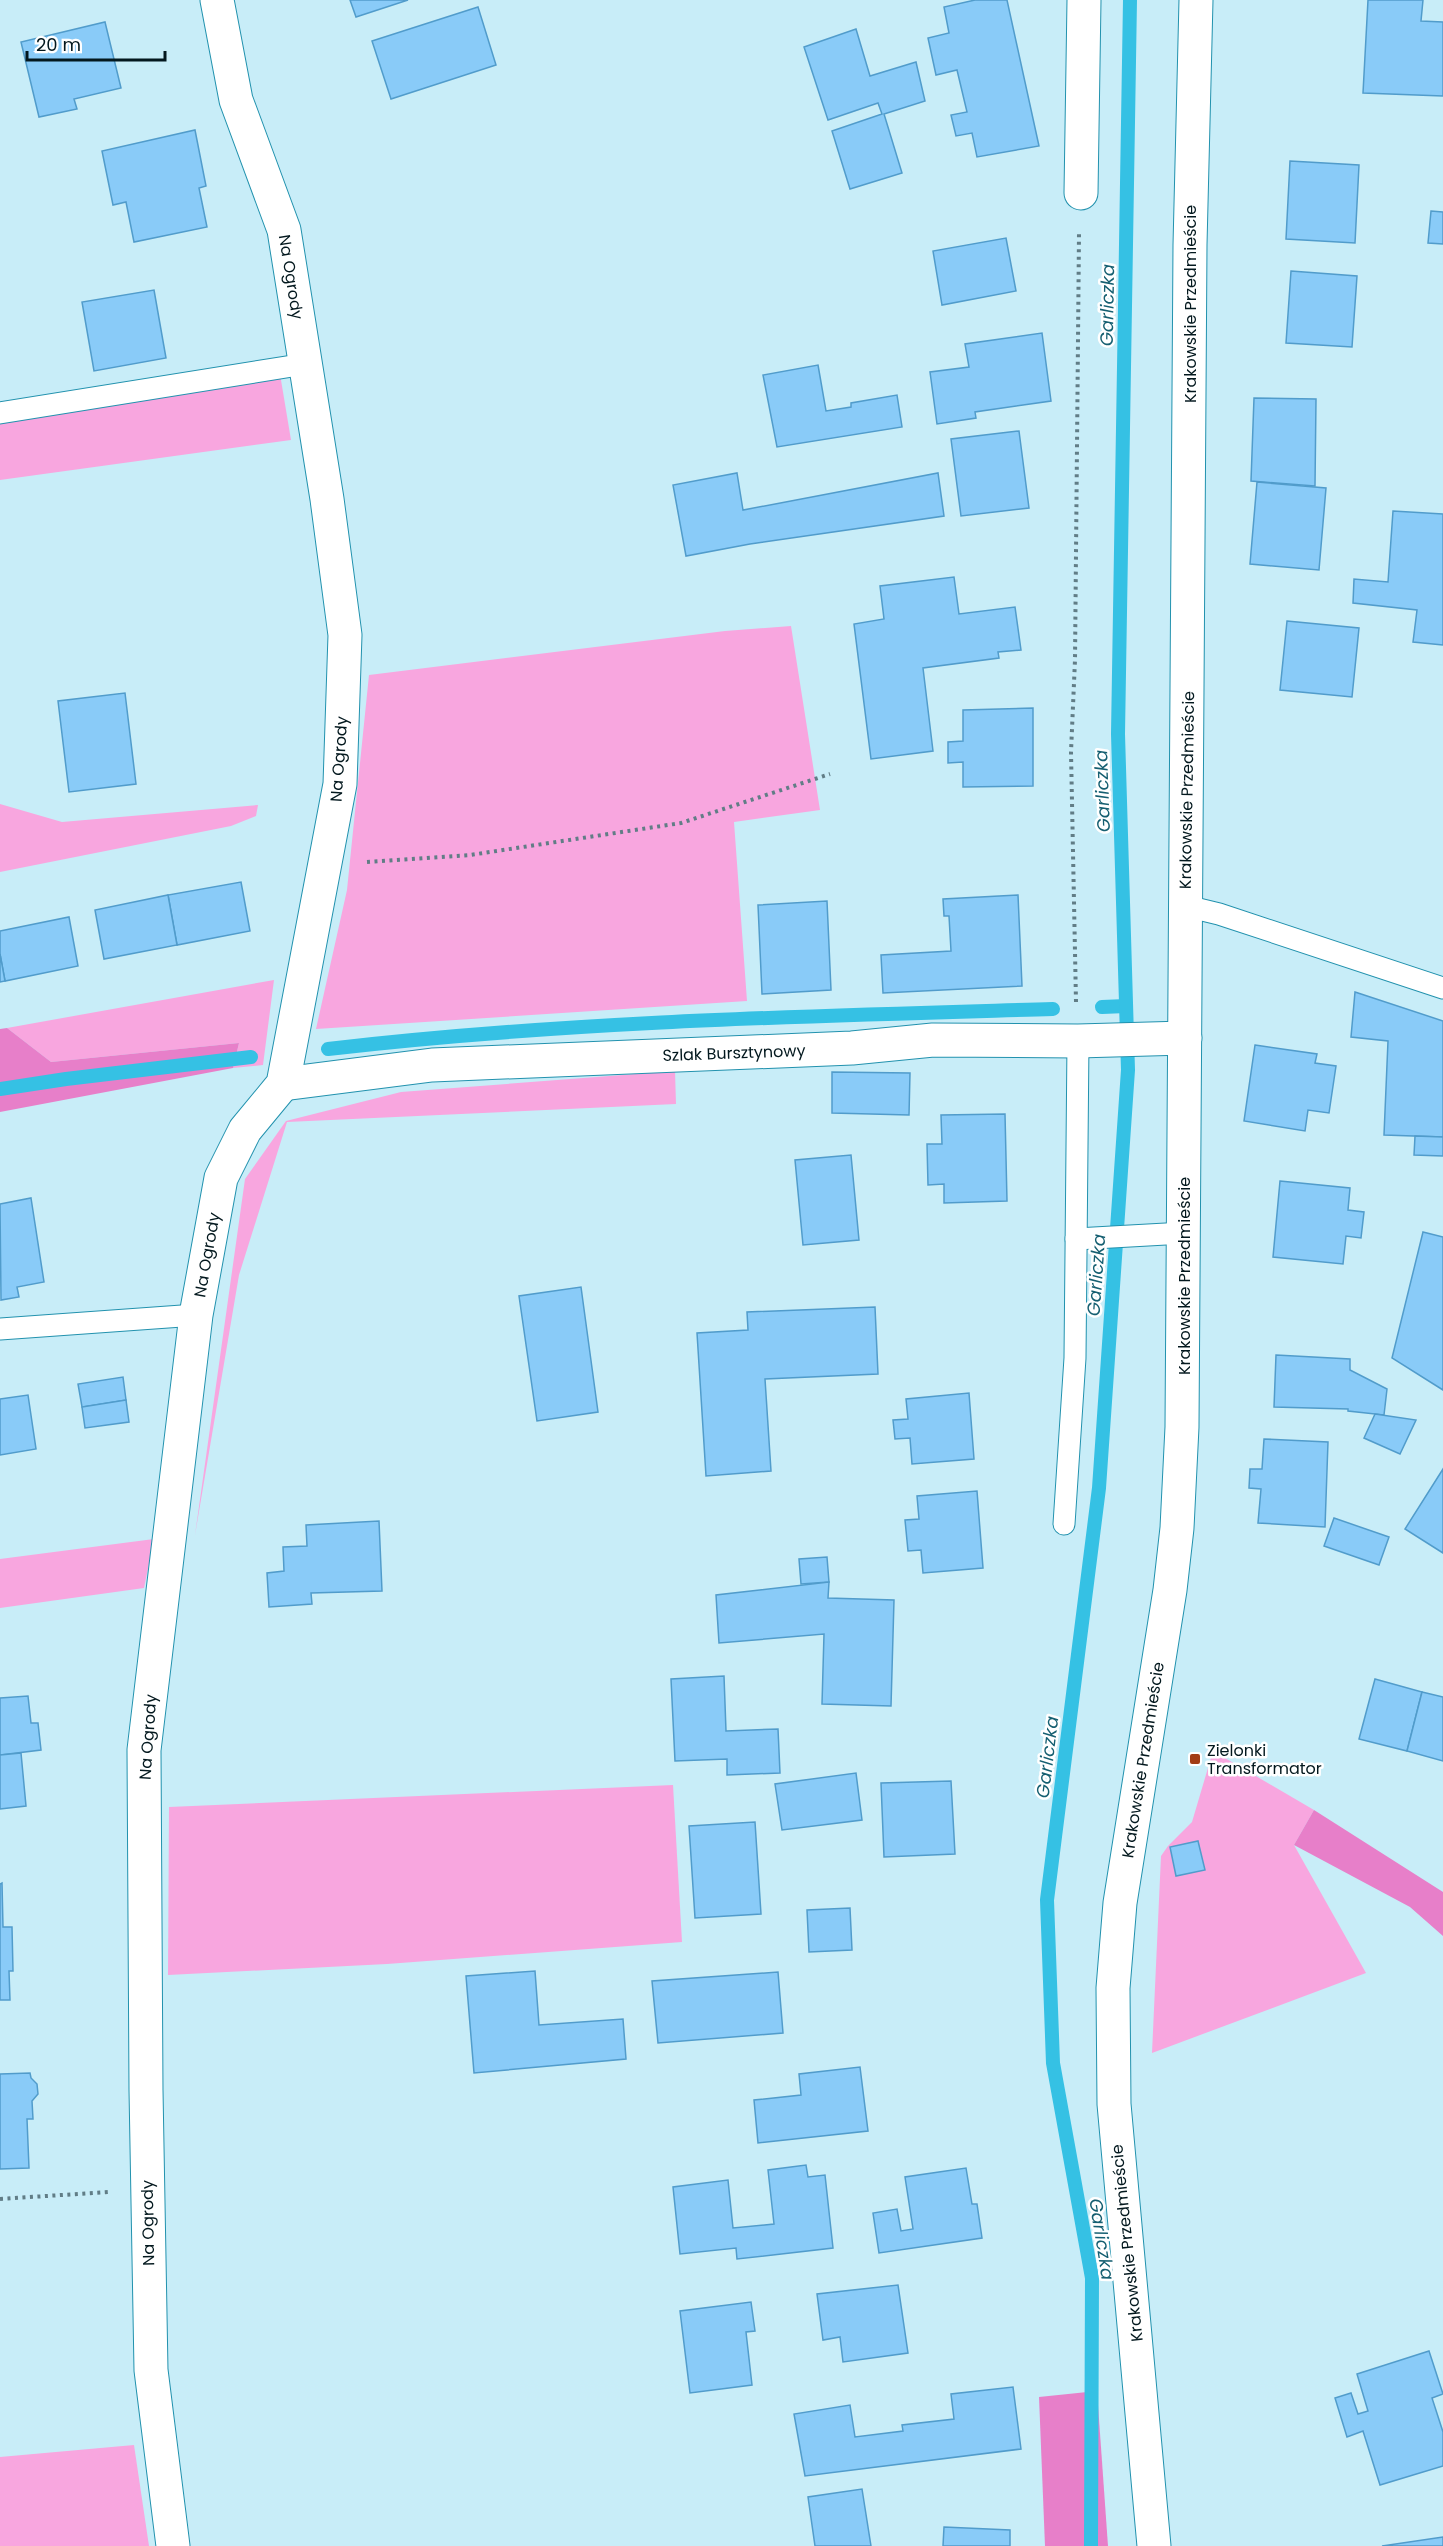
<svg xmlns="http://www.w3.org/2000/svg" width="1443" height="2546" viewBox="0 0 1443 2546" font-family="Poppins,sans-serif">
<rect width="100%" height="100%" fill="#c8edf8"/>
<g fill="#f8a6df">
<path d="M279,368L291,440L0,480V413Z"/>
<path d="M791,626L820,810L734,822L747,1001L316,1029L347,890L369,675L725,631Z"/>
<path d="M0,804L62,822L258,805L256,816L231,826L0,872Z"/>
<path d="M274,980L263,1065L233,1068L239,1043L51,1062L7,1028Z"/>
<path d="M675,1071L676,1104L287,1122L239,1275L195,1535L245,1179L286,1121L401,1092Z"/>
<path d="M154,1539L144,1588L0,1608V1559Z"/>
<path d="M1213,1751L1314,1810L1294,1845L1366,1973L1152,2053L1161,1856L1168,1846L1192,1822Z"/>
<path d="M673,1785L682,1942L387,1964L168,1975L169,1807Z"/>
<path d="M134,2445L149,2546H0V2457Z"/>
</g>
<g fill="#e77fc9">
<path d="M7,1028L51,1062L239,1043L233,1068L0,1112V1029Z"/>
<path d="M1314,1810L1443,1892V1936L1410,1907L1294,1845Z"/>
<path d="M1097,2391L1108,2546H1045L1039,2397Z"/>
</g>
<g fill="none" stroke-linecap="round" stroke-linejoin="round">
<g stroke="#35c1e4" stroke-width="14">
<path d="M1102,1007L1126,1006"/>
<path d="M328,1049C569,1021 811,1016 1053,1009"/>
<path d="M0,1089L66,1079L251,1057"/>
<path d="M1091,2546L1092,2278L1053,2063L1047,1900L1099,1488L1128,1070L1118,734L1130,0"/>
</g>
</g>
<g fill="#89cbf8" stroke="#519ccb" stroke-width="1.5">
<path d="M350,0H408L356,17Z"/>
<path d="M975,0H1007L1039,146L977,157L972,133L956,136L951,115L967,112L957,70L936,75L928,38L949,33L944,7Z"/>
<path d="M1368,0H1423L1421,21L1443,22V96L1363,93Z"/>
<path d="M478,7L496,65L391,99L372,41Z"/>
<path d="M105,22L121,88L74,99L77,109L39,117L21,42Z"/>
<path d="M856,29L870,76L916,62L925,101L884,114L902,173L850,189L832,131L882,114L878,103L828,120L804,47Z"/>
<path d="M195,130L206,186L199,188L207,227L134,242L126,202L113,205L102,151Z"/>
<path d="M1290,161L1359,165L1355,243L1286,239Z"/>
<path d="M1431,211L1443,212V244L1428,243Z"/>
<path d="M1006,238L1016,291L942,305L933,251Z"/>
<path d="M1291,271L1357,276L1352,347L1286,343Z"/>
<path d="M154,290L166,358L94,371L82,302Z"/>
<path d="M1042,333L1051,401L975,412L976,418L937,424L930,372L969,367L965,344Z"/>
<path d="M818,365L826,411L851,407V403L897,395L902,427L777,447L763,375Z"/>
<path d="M1254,398L1316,399L1315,486L1251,481Z"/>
<path d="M1019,431L1029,508L961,516L951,439Z"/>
<path d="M737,473L743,510L938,473L944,516L750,544L686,556L673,485Z"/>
<path d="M1257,482L1326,488L1319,570L1250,564Z"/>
<path d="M1393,511L1443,514V645L1413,642L1417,610L1353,603L1354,579L1388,582Z"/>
<path d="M954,577L959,614L1015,607L1021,650L998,652L999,658L923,668L933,751L871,759L854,624L884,619L880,586Z"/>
<path d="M1287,621L1359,628L1352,697L1280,690Z"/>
<path d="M125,693L136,784L69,792L58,701Z"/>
<path d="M1033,708V786L963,787V762L948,763V742L963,741V710Z"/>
<path d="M241,882L250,931L177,945L168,895Z"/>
<path d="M168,895L177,945L104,959L95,910Z"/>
<path d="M1018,895L1022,986L883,993L881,955L951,951L949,916H944L943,899Z"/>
<path d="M827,901L831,990L762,994L758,905Z"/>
<path d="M69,917L78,966L5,981L0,954V931Z"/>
<path d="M0,954L5,981L0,982Z"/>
<path d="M1355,992L1443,1021V1137L1384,1135L1388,1041L1351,1037Z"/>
<path d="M1255,1045L1317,1054L1315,1063L1336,1066L1329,1113L1308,1110L1305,1131L1244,1121Z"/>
<path d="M832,1072L910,1073L909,1115L832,1113Z"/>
<path d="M1005,1114L1007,1201L944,1203V1184L928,1185L927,1144H942L941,1115Z"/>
<path d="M1415,1136L1443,1137V1156L1414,1155Z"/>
<path d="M851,1155L859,1240L803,1245L795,1160Z"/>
<path d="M1280,1181L1350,1188L1348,1210L1364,1212L1361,1238L1346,1236L1343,1264L1273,1257Z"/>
<path d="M31,1198L44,1282L17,1287L19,1297L1,1300L0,1204Z"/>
<path d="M1423,1232L1443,1237V1390L1392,1358Z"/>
<path d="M581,1287L598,1412L537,1421L519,1296Z"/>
<path d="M875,1307L878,1374L765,1379L771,1471L706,1476L697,1333L748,1330L747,1312Z"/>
<path d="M1276,1355L1350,1359V1370L1387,1389L1384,1415L1348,1411V1409L1274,1407Z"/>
<path d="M123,1377L126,1400L82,1407L78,1384Z"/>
<path d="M969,1393L974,1459L912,1464L910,1438L895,1439L893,1420L908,1419L906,1399Z"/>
<path d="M28,1395L36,1449L0,1455V1399Z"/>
<path d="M126,1400L129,1422L85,1428L82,1407Z"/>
<path d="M1375,1414L1416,1420L1400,1454L1364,1438Z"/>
<path d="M1264,1439L1328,1442L1325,1527L1258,1523L1261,1489L1249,1488L1250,1469H1262Z"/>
<path d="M1443,1469V1553L1405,1529Z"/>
<path d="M977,1491L983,1568L923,1573L921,1550L908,1551L905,1520L919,1519L917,1496Z"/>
<path d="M1334,1518L1389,1537L1379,1565L1324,1546Z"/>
<path d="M379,1521L382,1591L311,1593L312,1604L269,1607L267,1573L284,1571L283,1547L307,1546L306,1525Z"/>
<path d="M827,1557L829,1582L801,1584L799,1559Z"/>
<path d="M829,1582L828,1598L894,1600L891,1706L822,1704L824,1634L719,1643L716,1595Z"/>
<path d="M724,1676L726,1731L778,1729L780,1773L727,1775V1759L675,1761L671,1679Z"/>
<path d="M1375,1679L1422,1692L1407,1751L1359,1739Z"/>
<path d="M1422,1692L1443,1697V1761L1407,1751Z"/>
<path d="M28,1696L31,1723H38L41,1750L0,1755V1698Z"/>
<path d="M21,1753L26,1806L0,1809V1755Z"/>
<path d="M856,1773L862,1820L782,1830L775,1784Z"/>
<path d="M951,1781L955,1854L884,1857L881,1783Z"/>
<path d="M755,1822L761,1914L695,1918L689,1826Z"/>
<path d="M1198,1841L1205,1870L1176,1876L1170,1847Z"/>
<path d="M2,1883L3,1927H12L13,1971H9L10,2000H0V1884Z"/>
<path d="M850,1908L852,1950L809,1952L807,1910Z"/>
<path d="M535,1971L539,2025L623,2019L626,2059L474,2073L466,1976Z"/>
<path d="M778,1972L783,2033L658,2043L652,1981Z"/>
<path d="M860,2067L868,2131L758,2143L754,2100L801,2095L799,2074Z"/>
<path d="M30,2073L31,2078L37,2084L38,2094L32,2101L33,2119H27L29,2168L0,2169V2074Z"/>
<path d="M806,2165L808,2177L825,2175L833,2248L737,2259L736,2248L680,2254L673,2187L728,2180L733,2228L774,2224L768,2170Z"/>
<path d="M966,2168L972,2204H977L982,2238L879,2253L873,2213L897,2209L901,2231L913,2229L905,2177Z"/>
<path d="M898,2285L908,2353L843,2362L840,2337L823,2340L817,2294Z"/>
<path d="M751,2302L755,2331L746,2332L752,2385L690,2393L680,2311Z"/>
<path d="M1429,2351L1443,2394L1432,2398L1443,2432V2466L1380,2485L1363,2431L1347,2437L1335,2398L1351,2393L1358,2414L1368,2411L1357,2374Z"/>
<path d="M1013,2387L1021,2449L805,2476L794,2414L850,2405L855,2437L903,2431L902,2425L954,2419L951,2394Z"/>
<path d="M862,2489L871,2546H815L808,2497Z"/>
<path d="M944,2527L1010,2530V2546H943Z"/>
<path d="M1443,2537V2546H1382Z"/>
</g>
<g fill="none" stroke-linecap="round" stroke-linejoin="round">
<g stroke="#2292ae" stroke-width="23">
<g id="service">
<path d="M0,413L305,364"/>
<path d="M1186,906L1219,914L1443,988"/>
<path d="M1076,1239L1184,1233"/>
<path d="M0,1329L196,1315"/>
<path d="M1064,1524L1075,1358L1078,1041"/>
</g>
</g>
<g stroke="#2292ae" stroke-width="35">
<g id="minor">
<path d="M1081,193L1084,0"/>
<path d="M283,1084L432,1065L852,1048L933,1040L1078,1041L1185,1038"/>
<path d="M173,2546L151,2370L146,2090L144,1750L196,1315L221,1178L245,1130L283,1084L340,784L345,635L327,499L284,230L236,100L217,0"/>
</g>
</g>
<g stroke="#2292ae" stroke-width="35">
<path id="secondary" d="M1154,2546L1114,2104L1113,1988L1120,1903L1170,1590L1177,1528L1182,1427L1190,245L1196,0"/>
</g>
<g stroke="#617d86" stroke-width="4" stroke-dasharray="3 4.5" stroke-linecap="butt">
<path d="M367,862L470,855L681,823L830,774"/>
<path d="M1076,1002L1071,752L1075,660L1079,233"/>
<path d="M0,2199L108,2192"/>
</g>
<use href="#service" stroke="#fff" stroke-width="21"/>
<use href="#minor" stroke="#fff" stroke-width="33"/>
<use href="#secondary" stroke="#fff" stroke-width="33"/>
</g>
<rect fill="#a23c15" stroke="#fff" stroke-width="2" x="1189" y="1753" width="12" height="12" rx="3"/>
<g text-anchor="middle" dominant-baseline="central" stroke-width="5" stroke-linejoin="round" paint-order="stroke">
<g font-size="16" fill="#03181e" stroke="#fff">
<text transform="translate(291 277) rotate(81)">Na Ogrody</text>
<text transform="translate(1190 304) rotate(-90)">Krakowskie Przedmieście</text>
<text transform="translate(339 759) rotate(-86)">Na Ogrody</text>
<text transform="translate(1187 790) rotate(-89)">Krakowskie Przedmieście</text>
<text transform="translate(734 1053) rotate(-2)">Szlak Bursztynowy</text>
<text transform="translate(207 1255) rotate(-80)">Na Ogrody</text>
<text transform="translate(1184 1276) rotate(-90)">Krakowskie Przedmieście</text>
<text transform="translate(148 1737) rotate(-86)">Na Ogrody</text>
<text transform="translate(1143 1760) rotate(-81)">Krakowskie Przedmieście</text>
<text transform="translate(148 2223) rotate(-91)">Na Ogrody</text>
<text transform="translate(1127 2243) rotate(-96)">Krakowskie Przedmieście</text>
</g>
<g font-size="16" fill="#03181e" stroke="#fff" text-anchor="start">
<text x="1207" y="1750">Zielonki<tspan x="1207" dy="18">Transformator</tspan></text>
</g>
<g font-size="18" font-style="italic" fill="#155f71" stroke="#fff">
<text transform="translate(1107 305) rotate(-89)">Garliczka</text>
<text transform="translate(1102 791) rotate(-92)">Garliczka</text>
<text transform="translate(1096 1275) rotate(-86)">Garliczka</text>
<text transform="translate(1047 1757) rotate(-83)">Garliczka</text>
<text transform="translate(1102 2239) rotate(81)">Garliczka</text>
</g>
</g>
<path d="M27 51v9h138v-9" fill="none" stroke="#03181e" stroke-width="3"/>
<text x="36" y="51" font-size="18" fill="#03181e" stroke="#ffffff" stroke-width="4.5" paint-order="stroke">20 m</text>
</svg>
